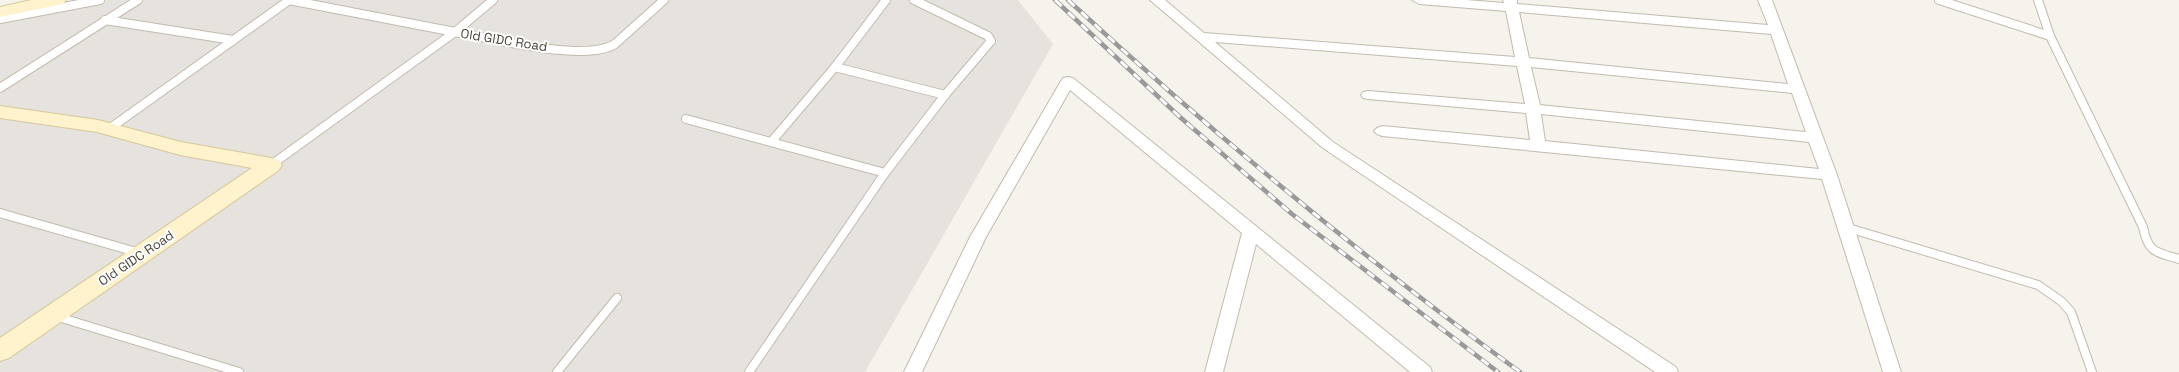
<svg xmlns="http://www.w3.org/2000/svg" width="2179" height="372" viewBox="0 0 2179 372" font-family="'Space Grotesk',sans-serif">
<rect width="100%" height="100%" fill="#f6f3ec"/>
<path fill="#e6e2dd" d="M85,0H1018L1053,44L865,372H0V20Z"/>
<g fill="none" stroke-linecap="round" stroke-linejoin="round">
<g stroke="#c2bbae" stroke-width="10">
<g id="lane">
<path d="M289,0L455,32L493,0"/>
<path d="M1939,0L2050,36"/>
<path d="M2038,0L2050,36L2143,227C2148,253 2156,252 2179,259"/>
<path d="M0,19L100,0"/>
<path d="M105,20L233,40"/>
<path d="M835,67L945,95"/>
<path d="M0,88L138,0"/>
<path d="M686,119L885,173"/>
<path d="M109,129L288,1"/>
<path d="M772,141L835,67L886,0"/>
<path d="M271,165L455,32C490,38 585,63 615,44L664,0"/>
<path d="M0,213L140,253"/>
<path d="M1845,227L2038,285L2061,301L2071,312L2092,372"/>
<path d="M55,316L239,372"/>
<path d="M557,372L617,298"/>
<path d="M749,372L885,173L945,95L991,41L988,36L914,0"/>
</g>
</g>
<g stroke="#c2bbae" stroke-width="2">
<g id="street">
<path d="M1150,0H1165L1204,33L1515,57L1506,11L1419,4L1412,0H1466L1504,3L1503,0H1517V4L1768,25L1758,0H1772L1837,175L1901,372H1883L1822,179L1382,136L1377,134L1374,131L1377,128L1382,126L1530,140L1526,113L1368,99L1363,98L1361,95L1363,92L1368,91L1525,104L1517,66L1215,42L1333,142L1676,367L1678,372H1655L1323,148ZM1519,12L1771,34L1788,84L1529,58ZM1531,67L1792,93L1806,132L1540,105ZM1541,114L1809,142L1819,169L1545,141Z"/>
<path d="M1068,77L1073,78L1430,367L1432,372H1410L1256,244L1223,372H1205L1242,233L1070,90L986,237L922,372H904L970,237L1061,81L1063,78Z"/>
</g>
</g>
<g stroke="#d6c79b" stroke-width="2">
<g id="secondary">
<path d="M31,0H66L63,4L0,17V7Z"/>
<path d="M0,106L98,120L181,142L271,158L279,160L282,165L279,170L9,358L0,361V338L252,168L180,155L97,132L0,118Z"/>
</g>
</g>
<use href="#lane" stroke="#fff" stroke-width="8"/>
<use href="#street" fill="#fff" fill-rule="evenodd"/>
<use href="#secondary" fill="#fff3cd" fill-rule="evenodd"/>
<g stroke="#9a9a9a" stroke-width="4.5">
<g id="rail">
<path d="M1055,0L1181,118L1292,214L1498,372"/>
<path d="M1068,0C1212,133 1362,257 1520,372"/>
</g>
</g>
<use href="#rail" stroke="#fff" stroke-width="3" stroke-dasharray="9" stroke-linecap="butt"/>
</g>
<g text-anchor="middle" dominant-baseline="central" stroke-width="4" stroke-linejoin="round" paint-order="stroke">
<g font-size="13" fill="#4b4439" stroke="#fff">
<text transform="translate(504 40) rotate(9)">Old GIDC Road</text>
<text transform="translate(136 258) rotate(-34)">Old GIDC Road</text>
</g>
</g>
</svg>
